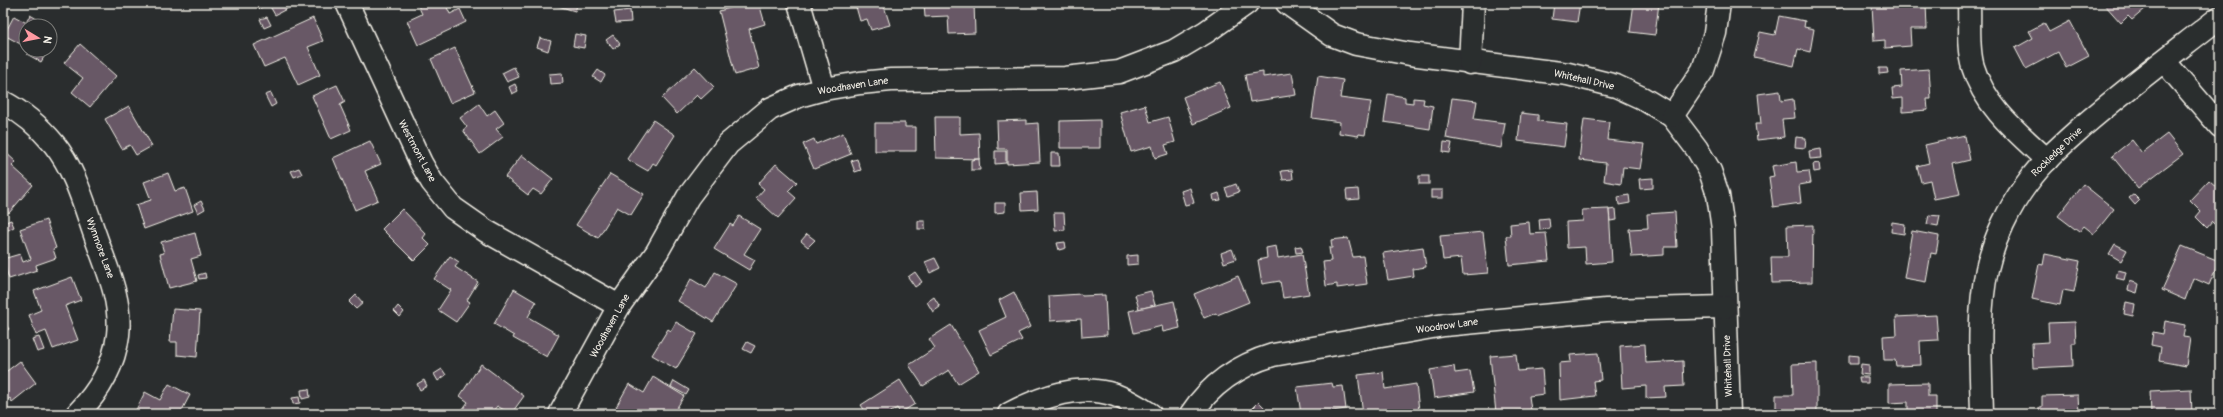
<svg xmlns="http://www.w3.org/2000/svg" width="2223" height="417" viewBox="0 0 2223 417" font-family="Pangolin,sans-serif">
<rect width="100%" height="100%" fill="#2a2d2e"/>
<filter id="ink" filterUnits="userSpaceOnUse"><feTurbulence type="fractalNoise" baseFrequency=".025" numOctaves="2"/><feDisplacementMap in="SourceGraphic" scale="8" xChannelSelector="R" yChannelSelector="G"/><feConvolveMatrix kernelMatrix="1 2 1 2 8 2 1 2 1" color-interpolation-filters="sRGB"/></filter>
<g filter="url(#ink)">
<g fill="#685966" stroke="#f4f1e8">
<path d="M256,3H298L275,15L268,3L259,9Z"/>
<path d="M417,3H445L450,14L460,9L466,22L418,45L407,21L422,14Z"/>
<path d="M548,3H578L575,11Z"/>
<path d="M628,3H646V4L629,6Z"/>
<path d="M748,3H759L765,24L749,29L759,68L735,75L719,11Z"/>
<path d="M855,3H883L890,25L871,30L867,19L860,21Z"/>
<path d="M924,3H974L975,33L949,34L948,16L925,17Z"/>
<path d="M1554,3H1580L1577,22L1552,19Z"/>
<path d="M1634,3H1659L1655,35L1630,32Z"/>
<path d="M1834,3H1844V7L1835,9Z"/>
<path d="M1926,3L1927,29H1910L1911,46L1885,48V40L1874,41L1872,5Z"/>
<path d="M2108,3H2152L2132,20L2128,16L2121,23L2105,5Z"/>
<path d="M630,10L631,22L616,23L614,12Z"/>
<path d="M30,15L44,23L43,26H32L26,23Z"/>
<path d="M14,16L32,26H26V47L4,35Z"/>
<path d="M1779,16L1805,21L1804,27L1814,29L1810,52L1798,49L1794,66L1754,57L1760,32L1775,35Z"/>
<path d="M267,17L271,25L264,28L260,19Z"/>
<path d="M313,18L323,41L308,47L320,75L298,85L285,58L264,67L254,45Z"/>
<path d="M2070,21L2089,56L2066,68L2058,52L2026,69L2015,48L2033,38L2029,31L2044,23L2049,32Z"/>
<path d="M575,34L586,36L584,48L573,46Z"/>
<path d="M613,35L620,44L613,49L606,40Z"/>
<path d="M50,36L54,39L50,46Z"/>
<path d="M540,38L551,41L548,51L537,47Z"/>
<path d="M80,44L116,76L90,107L72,92L83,78L64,63Z"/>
<path d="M455,48L475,92L450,103L431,59Z"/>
<path d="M30,50H48L41,62L27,54Z"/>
<path d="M514,67L519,77L507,82L502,73Z"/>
<path d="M695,67L714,87L701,99L697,95L677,114L662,98Z"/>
<path d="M1879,68H1887L1888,73L1879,74Z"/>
<path d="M1929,69L1931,99H1927L1928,110L1903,112V98L1893,99L1892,88L1902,87L1901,71Z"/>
<path d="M598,70L605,75L601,82L593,77Z"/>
<path d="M1263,72V77L1292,73L1296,95L1250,102L1245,75Z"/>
<path d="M562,73L563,83L550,84L549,74Z"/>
<path d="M1318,76L1343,80L1340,98L1371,102L1365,135L1359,134L1358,136L1339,133L1340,122L1312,118Z"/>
<path d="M1220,82L1231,108L1193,124L1183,97Z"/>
<path d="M515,84L518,91L512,94L509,87Z"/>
<path d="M337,85L345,102L340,105L351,130L331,139L312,96Z"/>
<path d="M1780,91L1781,101L1793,99L1795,118L1782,119L1784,137L1757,140L1755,124H1761L1758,94Z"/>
<path d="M271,93L276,104L271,107L265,95Z"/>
<path d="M1388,94L1405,97V102L1413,103V98L1424,99L1423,104L1433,106L1430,129L1384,122Z"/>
<path d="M1452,98L1477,101L1474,119L1505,123L1501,148L1446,138Z"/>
<path d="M479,104L487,116L495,110L504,123L496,129L503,137L480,154L463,130L467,127L460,118Z"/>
<path d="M1145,105L1150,122L1168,117L1175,142L1165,145L1168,154L1155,158L1152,146L1131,152L1120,112Z"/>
<path d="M129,106L152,146L136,155L130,145L122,149L105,119Z"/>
<path d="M1521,113L1538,115V121L1567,124L1564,147L1518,141Z"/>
<path d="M935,117H960V134L979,133L980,159L936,158Z"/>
<path d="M1584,119L1609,122L1607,140L1644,144L1640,169L1623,167L1621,184L1604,181L1606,163L1579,160Z"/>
<path d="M653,120L675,135L656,165L653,163L648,171L627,159Z"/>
<path d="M1026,120V124L1038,123L1040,162L1007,164V149H998L997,121Z"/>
<path d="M1100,120V148H1060V121Z"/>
<path d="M875,123H905V127H916V151H875Z"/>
<path d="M843,133L851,154L814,169L803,144L814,139L816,144Z"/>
<path d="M2167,134L2183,154L2138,188L2112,156L2132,140L2142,153Z"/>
<path d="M1965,136L1970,160L1953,164L1960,194L1934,199L1930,180L1921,182L1917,166L1929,163L1925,145Z"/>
<path d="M1796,137L1806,138L1805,148L1795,147Z"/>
<path d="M370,141L381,164L365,171L378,200L355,210L333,158Z"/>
<path d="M1444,142L1452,143L1450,153L1443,152Z"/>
<path d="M1821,149L1822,158L1810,159L1809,151Z"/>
<path d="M3,150L16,162L12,166L33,185L9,213L3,207Z"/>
<path d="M995,151H1006V163L995,164Z"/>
<path d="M1051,153H1059L1060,166H1051Z"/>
<path d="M522,155L553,179L541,194L533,189L528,195L505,177Z"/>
<path d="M857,159L861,170L855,172L851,161Z"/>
<path d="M979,159L980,170H971V160Z"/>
<path d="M1796,162L1797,172L1809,171L1811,183L1799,185L1801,203L1773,207L1769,177L1774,176L1772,166Z"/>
<path d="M1819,163L1820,171L1814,172L1813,164Z"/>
<path d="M776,164L797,182L788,191L796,198L778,218L756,198L764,189L758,184Z"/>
<path d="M299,168L302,174L294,177L291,171Z"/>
<path d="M1292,170L1293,179L1283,180L1281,171Z"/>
<path d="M168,173L175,191L185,188L193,211L144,229L136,205L151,200L144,182Z"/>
<path d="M610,174L644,194L631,215L617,207L598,238L576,225Z"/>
<rect x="1419" y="176" width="10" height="8"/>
<path d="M1653,178V188L1640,189L1639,179Z"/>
<path d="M2209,180L2220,190V229L2212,222L2207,228L2196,217L2201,211L2190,200Z"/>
<path d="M1236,184L1239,192L1228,196L1225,188Z"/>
<path d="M2083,184L2114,209L2094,234L2084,226L2079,232L2058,216Z"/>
<path d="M1190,188L1194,203L1185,205L1181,191Z"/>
<path d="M1358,189L1359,199L1347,200L1346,190Z"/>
<rect x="1431" y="190" width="12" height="8"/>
<path d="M1037,192L1038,209L1022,210L1021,193Z"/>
<path d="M1219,193L1221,200L1214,201L1213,195Z"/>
<path d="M2134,194L2140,200L2135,205L2129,198Z"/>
<path d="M1629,195L1630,203L1619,205L1618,197Z"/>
<path d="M201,201L205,209L198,213L194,205Z"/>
<path d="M995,203H1005V212L995,213Z"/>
<path d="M402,209L426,234L423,238L430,245L414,261L382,229Z"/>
<path d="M1609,209L1612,262L1586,264L1585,247L1567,248L1566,222L1583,221L1582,210Z"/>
<path d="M1616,209L1617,220L1610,221L1609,210Z"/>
<path d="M1675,212L1677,247H1664V255L1632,257L1629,229L1648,228L1647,214Z"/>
<path d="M1054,213H1064L1065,230L1055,231Z"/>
<path d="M1929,215L1940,216L1938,226L1927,224Z"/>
<path d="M739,216L760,229L744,254L755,260L749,270L714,249L730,224L733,226Z"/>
<path d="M1549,218L1550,229L1540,230L1539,219Z"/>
<path d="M11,220L14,227L6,231L3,223Z"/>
<path d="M46,220L56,248L53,249L56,258L36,265L37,270L9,279L3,259L20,254L23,262L31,259L20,229Z"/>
<rect x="918" y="221" width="7" height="8"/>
<path d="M1529,222L1530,234L1546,233L1549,261L1509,265L1506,236H1511L1510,224Z"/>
<path d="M1892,222L1905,224L1904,234L1891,232Z"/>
<path d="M1813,225L1812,282L1772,283L1771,257H1788L1787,226Z"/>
<path d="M1912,231L1939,236L1936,254L1931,253L1926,282L1904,278Z"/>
<path d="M1483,232L1488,273L1463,275L1461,258L1443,260L1440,236Z"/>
<path d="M195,233L201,256L191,259L197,281L169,288L160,254L164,253L161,242Z"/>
<path d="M807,234L815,240L808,247L801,241Z"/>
<path d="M1348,238L1353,257L1363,256L1367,284L1337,288V284L1326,286L1323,262L1331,261L1329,248H1332L1331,240Z"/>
<path d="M1065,242L1066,248L1059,250L1057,243Z"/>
<path d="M2115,244L2127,250L2121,261L2109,254Z"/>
<path d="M1276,246L1278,258L1302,254L1309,294L1283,298L1280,281L1262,284L1258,260L1267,258L1266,248Z"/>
<path d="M1301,246L1303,252L1296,253L1295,247Z"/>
<path d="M2182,246L2219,261L2209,285L2193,278L2185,300L2162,290Z"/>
<path d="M1423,247L1426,267L1413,269L1414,276L1388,280L1383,253Z"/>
<path d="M1232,249L1236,259L1224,263L1221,253Z"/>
<path d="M2045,254L2080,261L2074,292L2063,290L2060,305L2032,299L2039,264L2043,265Z"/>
<path d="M1138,255V264L1127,265V256Z"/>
<path d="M450,256L459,262L455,267L478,282L467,300L470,302L456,322L438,310L451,290L434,279Z"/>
<path d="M935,258L940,268L930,273L925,262Z"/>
<path d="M2118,270L2126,272L2124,280L2116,278Z"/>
<path d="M715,272L737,284L713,322L678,301L691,279L706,288Z"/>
<path d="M915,272L922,282L915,287L908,277Z"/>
<path d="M205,273L206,278L199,279L198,275Z"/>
<path d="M1238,276L1249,302L1217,315L1216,313L1204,318L1194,294Z"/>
<path d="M72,277L81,300L65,306L78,340L53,349L46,331L36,335L29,315L41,310L34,291Z"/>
<path d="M2130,281L2139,284L2137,293L2128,290Z"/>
<path d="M514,289L536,302L528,317L559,335L547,357L513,338L514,336L494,324Z"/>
<path d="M1151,291L1155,305L1139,309L1135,295Z"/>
<path d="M1014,292L1030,327L1018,333L1022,340L991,355L979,330L1006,317L999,300Z"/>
<path d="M1081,294L1082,296L1105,295L1107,335L1082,337L1081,319L1050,321L1049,296Z"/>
<path d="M356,295L363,303L356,309L349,302Z"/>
<path d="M934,297L940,307L933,312L927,302Z"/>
<path d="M1174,301L1180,328L1163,332L1162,326L1134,333L1129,311Z"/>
<path d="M2126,302L2135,304L2133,316L2124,314Z"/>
<path d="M398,306L404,312L400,317L394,311Z"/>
<path d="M173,309L200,311L197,357L177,355V342H170Z"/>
<path d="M1936,315L1938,340L1920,341L1921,365L1896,366L1895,360H1884L1883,336L1897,335L1896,317Z"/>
<path d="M3,321L9,329L3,333Z"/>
<path d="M2165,321L2185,325L2183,337L2190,338L2186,366L2159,361L2161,347L2151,345L2153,332L2163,334Z"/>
<path d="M676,322L697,334L676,369L652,355L668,329L671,331Z"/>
<path d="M2075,322L2076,343H2072L2073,366L2033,368L2032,343L2049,342L2048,323Z"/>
<path d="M951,325L979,371L958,384L949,370L923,386L909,365L935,348L929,339Z"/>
<path d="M39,337L44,350L37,352L32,339Z"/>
<path d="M747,342L755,346L751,353L743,349Z"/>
<path d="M1645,344L1646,363L1683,361L1684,386L1665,387L1666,397L1646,398V386L1622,388L1620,346Z"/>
<path d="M1598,353L1601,380L1593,381L1595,396L1560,400L1559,363L1571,362L1570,355Z"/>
<path d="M1516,354L1518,371L1542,369L1544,394L1529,396L1531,410L1496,413L1490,356Z"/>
<path d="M1849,355L1858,356V364H1849Z"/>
<path d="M20,361L36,383L12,402L10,398L3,403V374Z"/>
<path d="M1817,363V414H1776V395H1793L1792,364Z"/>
<path d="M481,364L524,396L511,414L497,406L493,411L497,414H468L462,410L468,402L460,396Z"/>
<path d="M1861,364L1869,365V375L1860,374Z"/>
<path d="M1454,366L1455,373L1470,371L1474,392L1434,398L1430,370Z"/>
<path d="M442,369L446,375L438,381L434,374Z"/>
<path d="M1383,372L1385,389L1416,384L1419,410H1417L1418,414H1407L1406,412L1363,414L1358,375Z"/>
<path d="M653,377L684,396L675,411L677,414H629L616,407L629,384L644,393Z"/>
<path d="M1859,377H1868V383H1860Z"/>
<path d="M424,380L427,386L420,390L417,384Z"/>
<path d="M900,380L915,404L900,413L897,408L888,414H867L861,405Z"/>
<path d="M674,381L689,390L686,395L671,387Z"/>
<path d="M1332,383L1333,387L1343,386L1346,409L1332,411V414H1301L1297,387Z"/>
<path d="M1928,383V396H1936V414H1908V402L1889,403V384Z"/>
<path d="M169,384L190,395L180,414H134L145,392L160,400Z"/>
<path d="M309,389L310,397L302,399L301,390Z"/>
<path d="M2191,389L2192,414H2149H2151L2150,391Z"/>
<path d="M2078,395L2079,414H2039V407H2042V396Z"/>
<path d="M299,397L300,403L293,404L292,398Z"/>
<path d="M1259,402L1271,414H1247Z"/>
<path d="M1612,408V414H1601V409Z"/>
</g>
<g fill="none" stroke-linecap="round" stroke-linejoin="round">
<g stroke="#f4f1e8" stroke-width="25">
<g id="minor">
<path d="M347,3L421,163L432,182L453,208L486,231L619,306"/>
<path d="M799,3L824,89"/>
<path d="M1287,3L1332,35L1356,44L1410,54L1568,74L1616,86L1642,98L1672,116L1697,149L1710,171L1718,195L1723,229L1729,414"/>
<path d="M1969,3C1970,23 1967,48 1973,67C1985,107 2018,133 2047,160"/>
<path d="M2164,61L2220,126"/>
<path d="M1470,63L1473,3"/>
<path d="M3,102C24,113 39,126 54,144C75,170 84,204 95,235C106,267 122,299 118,335C114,366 99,392 77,414"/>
<path d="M1672,116L1703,70L1715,33L1719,3"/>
<path d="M560,414L619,306L657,252L688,197L728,144L770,109L799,96L824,89L860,83L891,80L1065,78L1119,72L1174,51L1206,32L1247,3"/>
<path d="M1009,414C1041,397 1078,383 1115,395C1128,400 1139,407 1150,414"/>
<path d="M1191,414C1211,384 1239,365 1273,355L1444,325L1606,310L1725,307"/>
<path d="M1982,414C1981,366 1977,317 1987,269C1994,239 2009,207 2028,182C2043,161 2064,143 2083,126C2127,88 2174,53 2220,17"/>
</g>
</g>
<use href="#minor" stroke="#2a2d2e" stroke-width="22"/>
</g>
</g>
<g text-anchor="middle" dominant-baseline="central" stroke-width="4" stroke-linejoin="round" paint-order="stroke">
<g font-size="10" fill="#f4f1e8" stroke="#2a2d2e">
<text transform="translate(1584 80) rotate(13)">Whitehall Drive</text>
<text transform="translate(853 86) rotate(-9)">Woodhaven Lane</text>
<text transform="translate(417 151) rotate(62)">Westmont Lane</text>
<text transform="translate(2057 152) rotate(-44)">Rockledge Drive</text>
<text transform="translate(100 248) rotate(70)">Wynmore Lane</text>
<text transform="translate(610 326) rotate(-61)">Woodhaven Lane</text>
<text transform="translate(1447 326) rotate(-8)">Woodrow Lane</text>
<text transform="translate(1728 366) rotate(-92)">Whitehall Drive</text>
</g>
</g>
<rect width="2223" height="417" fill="none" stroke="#2a2d2e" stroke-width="16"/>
<rect x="8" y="8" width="2207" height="401" fill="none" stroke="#f4f1e8" stroke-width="1.5" filter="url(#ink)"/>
<g transform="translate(38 38) rotate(100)"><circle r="19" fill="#2a2d2e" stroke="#7b7b78"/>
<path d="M0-3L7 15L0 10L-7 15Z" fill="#ff9aa2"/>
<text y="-6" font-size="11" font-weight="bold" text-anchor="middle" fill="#f4f1e8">N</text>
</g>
</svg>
